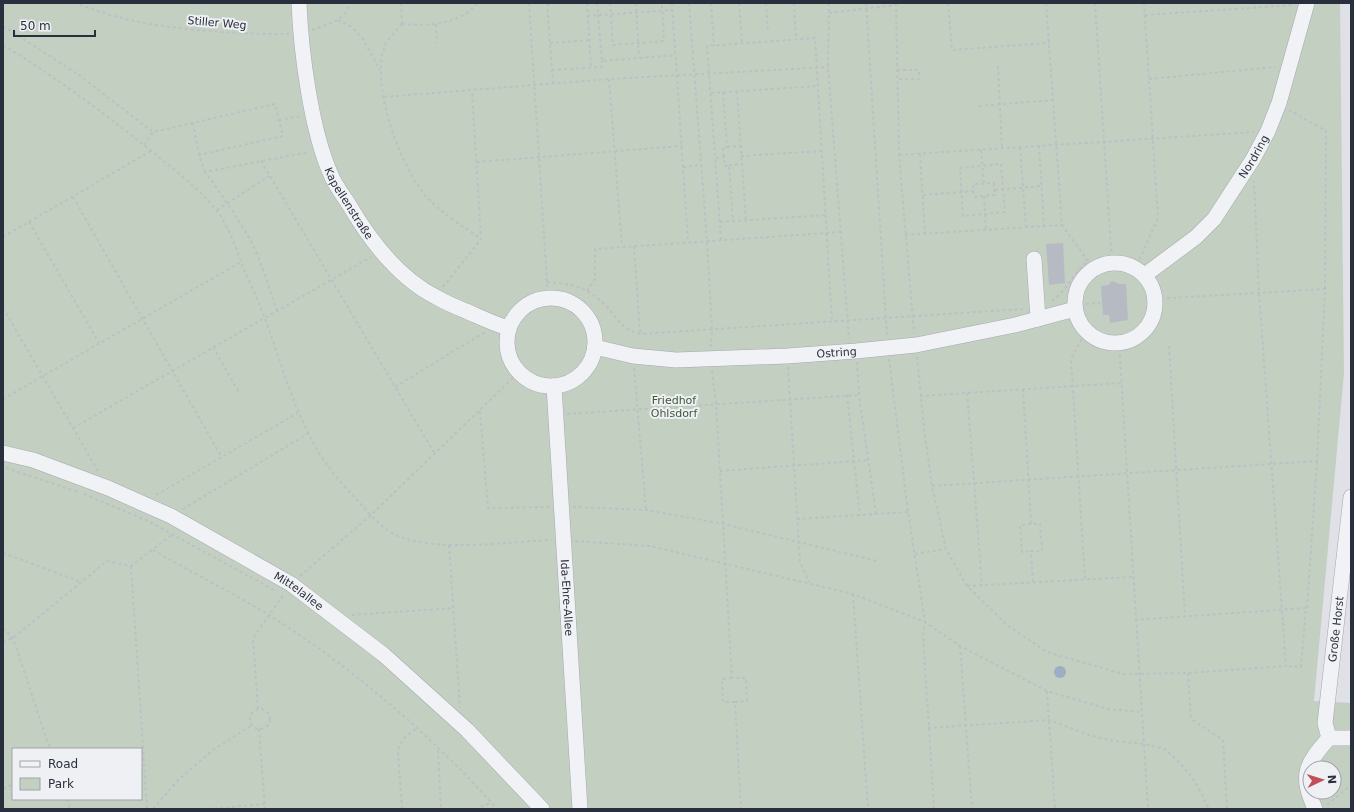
<svg xmlns="http://www.w3.org/2000/svg" width="1354" height="812" viewBox="0 0 1354 812" font-family="'DejaVu Sans',sans-serif">
<rect width="100%" height="100%" fill="#dfe1e7"/>
<path fill="#c3d0c1" fill-rule="evenodd" d="M3,3H1340L1344,373L1314,701L1351,703V809H3ZM13,749H141V799H13ZM1310,768H1334V792H1310Z"/>
<circle fill="#9dadc4" cx="1060" cy="672" r="6"/>
<g fill="#b6bac3">
<path d="M1063,243L1065,283L1049,285L1046,244Z"/>
<path d="M1112,281L1119,284H1126L1128,320L1110,323L1109,315H1103L1101,286L1108,285Z"/>
</g>
<g fill="none" stroke-linecap="round" stroke-linejoin="round">
<g stroke="#a5a8b0" stroke-width="16">
<g id="minor">
<path id="s1" d="M299,3C301,52 311,130 331,175C335,185 342,194 348,203C369,239 398,278 436,297C446,303 456,307 466,311C480,317 494,324 508,328"/>
<path d="M1034,259L1038,319"/>
<circle cx="1115" cy="303" r="40"/>
<path id="s2" d="M1145,275L1196,237L1214,219L1253,159L1268,131L1279,103L1307,3"/>
<circle cx="551" cy="342" r="44"/>
<path id="s3" d="M595,347L633,356L676,360L787,356L856,351L916,345L1015,325L1075,309"/>
<path id="s4" d="M554,386L580,809"/>
<path id="s5" d="M3,453L33,460L108,488L171,516L291,584L384,655L467,730L542,809"/>
<path id="s6" d="M1329,738L1325,723L1351,497"/>
<path d="M1315,809C1300,775 1305,765 1329,738H1351"/>
</g>
</g>
<g stroke="#bdbfc5" stroke-width="2" stroke-dasharray="3 3" stroke-linecap="butt">
<path d="M74,3C93,9 111,16 130,20C182,31 236,34 289,34"/>
<path d="M401,3L402,24"/>
<path d="M529,3L548,297"/>
<path d="M547,3L553,83"/>
<path d="M587,3L591,68"/>
<path d="M597,3L602,61L675,55"/>
<path d="M610,3L613,45L664,41L662,3"/>
<path d="M636,3L639,58"/>
<path d="M672,3L688,243"/>
<path d="M689,3L707,241L712,328L711,347"/>
<path d="M711,3L714,46"/>
<path d="M739,3L742,43"/>
<path d="M766,3L768,34"/>
<path d="M794,3L796,39"/>
<path d="M829,3L828,67L849,339"/>
<path d="M866,3L887,335"/>
<path d="M896,3L899,155L914,333"/>
<path d="M948,3L952,50L1049,43"/>
<path d="M1046,3L1062,225L1093,268"/>
<path d="M1095,3L1112,262"/>
<path d="M547,4L558,3"/>
<path d="M829,13L896,5"/>
<path d="M1145,15L1294,5"/>
<path d="M587,16L672,10"/>
<path d="M338,20L352,27L363,39L380,70"/>
<path d="M402,24C397,30 388,38 385,45C370,85 399,162 424,194C438,211 463,226 481,239"/>
<path d="M402,24C430,26 458,25 478,3"/>
<path d="M436,24L437,43"/>
<path d="M3,26L79,75L153,132"/>
<path d="M312,30C327,24 347,21 349,3"/>
<path d="M550,43L589,40"/>
<path d="M3,45C56,77 105,114 154,153C175,171 199,188 216,210C230,227 237,252 245,272C253,290 261,307 267,324C282,366 294,409 316,448C328,468 343,486 359,502C371,516 387,534 406,539C449,551 506,542 551,540"/>
<path d="M998,66L1002,149"/>
<path d="M552,70L602,67V61"/>
<path d="M897,70H919V79H897"/>
<path d="M609,79L622,247"/>
<path d="M1149,79L1275,67"/>
<path d="M737,91L746,221"/>
<path d="M723,92L727,147H723L725,166L729,165L733,222"/>
<path d="M711,93L818,86"/>
<path d="M384,97L609,79L828,67"/>
<path d="M979,106L1053,100"/>
<path d="M279,120L301,116"/>
<path d="M193,123L199,155L205,172"/>
<path d="M144,145L153,132L275,104L283,136L199,155"/>
<path d="M1039,146L1044,226"/>
<path d="M727,147L740,146"/>
<path d="M1020,147L1026,227"/>
<path d="M981,150L984,184"/>
<path d="M920,154L925,234"/>
<path d="M899,155L1254,132"/>
<path d="M741,156L822,151"/>
<path d="M716,158L724,157"/>
<path d="M261,161L435,454"/>
<path d="M477,162L682,146"/>
<path d="M1001,164L1005,212L963,216L960,168Z"/>
<path d="M729,165L741,164"/>
<path d="M683,167L701,165"/>
<path d="M994,183L995,195L974,197L973,184Z"/>
<path d="M995,190L1041,186"/>
<path d="M923,195L974,191"/>
<path d="M984,196L986,230"/>
<path d="M73,197L222,458"/>
<path d="M217,210L269,176"/>
<path d="M29,222L99,343"/>
<path d="M720,222L826,215"/>
<path d="M905,235L1062,225"/>
<path d="M3,237L151,151"/>
<path d="M721,240L707,46L815,38L832,322"/>
<path d="M634,246L640,334"/>
<path d="M1137,265L1158,218L1144,3"/>
<path d="M547,282C572,284 586,286 605,305C619,319 619,328 640,334L1023,309"/>
<path d="M443,287L481,239L472,91"/>
<path d="M587,291L595,279V249L841,232"/>
<path d="M1155,299L1325,289"/>
<path d="M1052,301C1067,290 1074,273 1088,260"/>
<path d="M1086,304L1100,303"/>
<path d="M3,308L98,471"/>
<path d="M277,311C268,286 261,259 248,236C235,213 220,193 205,172L309,152"/>
<path d="M1119,343L1148,809"/>
<path d="M1169,346L1185,617"/>
<path d="M213,347L240,394"/>
<path d="M917,357L924,429L932,486L946,549L967,586L1007,625L1047,652L1123,674L1188,673L1286,666L1259,292L1254,181"/>
<path d="M889,359L908,512L925,622L923,634L934,809"/>
<path d="M857,362L859,395L876,514"/>
<path d="M788,367L800,562L809,582"/>
<path d="M634,368L646,510"/>
<path d="M712,371L716,404L732,678H746L747,701L735,702L741,809"/>
<path d="M395,387L485,332"/>
<path d="M1023,389L1031,524H1040L1042,551H1031L1033,582"/>
<path d="M967,393L982,585"/>
<path d="M847,395L860,515"/>
<path d="M920,396L1121,383"/>
<path d="M3,399L241,262"/>
<path d="M480,411L488,508L549,507"/>
<path d="M567,414L859,395"/>
<path d="M73,428L371,257"/>
<path d="M6,468L78,492"/>
<path d="M720,471L869,460"/>
<path d="M932,486L1317,461L1325,289L1326,131L1289,110"/>
<path d="M84,494L148,521L274,590"/>
<path d="M156,495L298,413"/>
<path d="M573,507L646,510L724,524L877,561"/>
<path d="M183,509L309,433"/>
<path d="M797,519L908,512"/>
<path d="M1031,524L1020,525L1022,552L1031,551"/>
<path d="M575,541L650,546L853,594L925,622L960,646L1047,691L1108,709L1141,712"/>
<path d="M449,545L460,708"/>
<path d="M153,550C191,572 231,592 269,615C348,664 436,739 497,809"/>
<path d="M3,553L81,582"/>
<path d="M915,554L946,549"/>
<path d="M131,566L147,809"/>
<path d="M300,576L371,515L518,373"/>
<path d="M1085,579L1071,359L1086,331"/>
<path d="M967,586L1133,577"/>
<path d="M853,594L868,809"/>
<path d="M1307,608L1317,461"/>
<path d="M352,615L454,608"/>
<path d="M1135,620L1306,608L1301,667L1286,666"/>
<path d="M3,628L13,638L50,749"/>
<path d="M3,642L13,638L107,561L131,566L173,534"/>
<path d="M960,646L972,809"/>
<path d="M1188,673L1191,719L1223,740L1227,809"/>
<path d="M732,678L722,679L723,702H735"/>
<path d="M1047,691L1055,809"/>
<circle cx="260" cy="719" r="10"/>
<path d="M258,709L253,638L284,594"/>
<path d="M928,728L1049,720L1089,735L1114,741L1144,744L1165,749L1181,764L1196,783L1209,809"/>
<path d="M259,729L265,809"/>
<path d="M438,750L441,809"/>
<path d="M3,789L13,784"/>
<path d="M67,799L70,809"/>
<path d="M1327,805L1351,785"/>
<path d="M3,808V809"/>
<path d="M153,809L178,780L213,750L252,725"/>
<path d="M208,809L265,804"/>
<path d="M402,809L398,751C401,739 407,735 417,728"/>
<path d="M475,809L491,803"/>
</g>
<use href="#minor" stroke="#f1f2f5" stroke-width="15"/>
</g>
<g text-anchor="middle" dominant-baseline="central" stroke-width="4" stroke-linejoin="round" paint-order="stroke">
<g font-size="11" fill="#292f3c" stroke="#eef0f4">
<text transform="translate(217 23) rotate(5)">Stiller Weg</text>
<text stroke="none"><textPath href="#s2" startOffset="163">Nordring</textPath></text>
<text stroke="none"><textPath href="#s1" startOffset="209">Kapellenstraße</textPath></text>
<text stroke="none"><textPath href="#s3" startOffset="243">Ostring</textPath></text>
<text stroke="none"><textPath href="#s5" startOffset="328">Mittelallee</textPath></text>
<text stroke="none"><textPath href="#s4" startOffset="212">Ida-Ehre-Allee</textPath></text>
<text stroke="none"><textPath href="#s6" startOffset="110">Große Horst</textPath></text>
</g>
<g font-size="11" fill="#3c5738" stroke="#eef0f4">
<text x="674" y="400">Friedhof<tspan x="674" dy="13">Ohlsdorf</tspan></text>
</g>
</g>
<rect width="1354" height="812" fill="none" stroke="#292f3c" stroke-width="8"/>
<rect x="12" y="748" width="130" height="52" fill="#eef0f4" stroke="#9fa3aa"/>
<rect x="20" y="761" width="20" height="6" fill="#f1f2f5" stroke="#9fa3aa"/>
<text x="48" y="768" font-size="12" fill="#292f3c">Road</text>
<rect x="20" y="778" width="20" height="12" fill="#c3d0c1" stroke="#9fa3aa"/>
<text x="48" y="788" font-size="12" fill="#292f3c">Park</text>
<g transform="translate(1322 780) rotate(86)"><circle r="19" fill="#eef0f4" stroke="#9fa3aa"/>
<path d="M0-3L7 15L0 10L-7 15Z" fill="#c14e58"/>
<text y="-6" font-size="11" font-weight="bold" text-anchor="middle" fill="#292f3c">N</text>
</g>
<path d="M14 30v6h81v-6" fill="none" stroke="#292f3c" stroke-width="2"/>
<text x="20" y="30" font-size="12" fill="#292f3c" stroke="#eef0f4" stroke-width="3" paint-order="stroke">50 m</text>
</svg>
